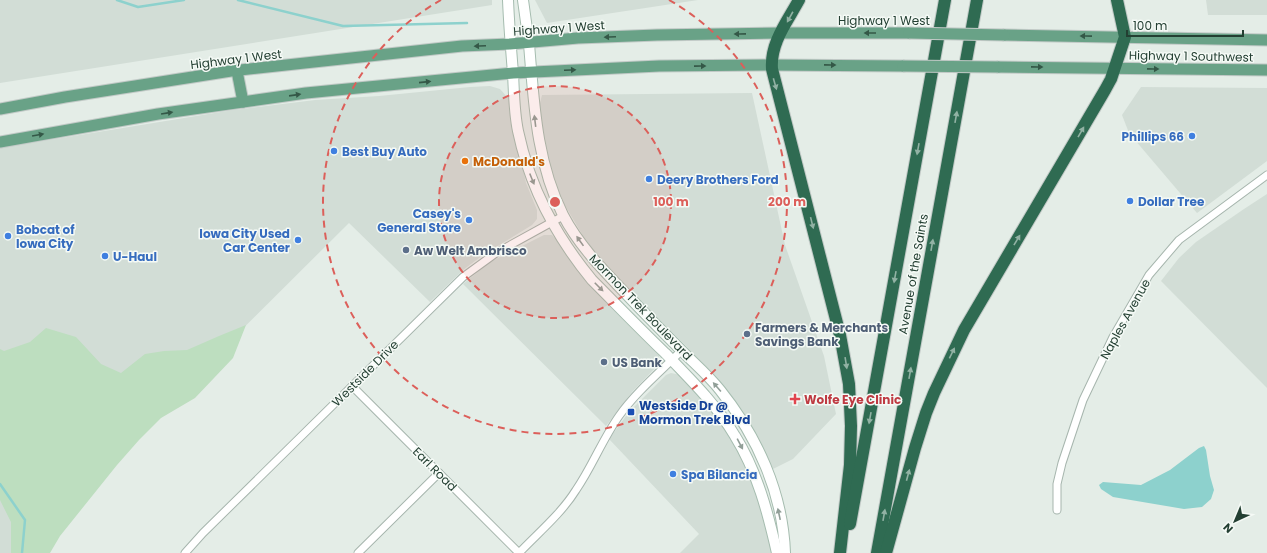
<svg xmlns="http://www.w3.org/2000/svg" width="1267" height="553" viewBox="0 0 1267 553" font-family="Poppins,sans-serif">
<rect width="100%" height="100%" fill="#e4ede7"/>
<g fill="#d2ddd6">
<path d="M0,0H492V5L0,83Z"/>
<path d="M535,0H698L547,23Z"/>
<path d="M1206,0H1267V15H1208Z"/>
<path d="M490,86L500,89L509,99L526,183L537,210V219L532,225L483,255L463,270L430,302L349,223L17,553H0V148L233,110L315,100L379,96L470,87Z"/>
<path d="M1141,87L1267,88V161L1197,213L1129,133L1122,115Z"/>
<path d="M752,93L785,245L824,356L836,414L793,459L773,469L755,431L742,410L726,389L686,346L608,269L586,241L563,202L553,177L543,133L539,107L542,95Z"/>
<path d="M1267,194V388L1161,281L1179,258L1196,242L1244,209Z"/>
<path d="M544,235H552L555,238L568,257L659,355V361L658,365L632,392L606,426L463,284L490,262Z"/>
<path d="M671,373L681,375L707,403L737,446L758,492L773,553H680L699,534L609,439L629,412L666,375Z"/>
</g>
<path fill="#bddebf" d="M246,325L233,358L195,398L161,418L139,440L117,465L60,536L50,553H11V522L0,500V349L4,351L30,342L46,328L76,337L101,364L121,373L145,354L164,351L187,350L219,336Z"/>
<path fill="#8dd1cd" d="M1204,446L1206,450L1210,476L1214,490L1211,499L1202,507L1184,509L1113,497L1101,489L1099,485L1103,482L1141,485L1170,470L1199,448Z"/>
<g fill="none" stroke-linecap="round" stroke-linejoin="round">
<g stroke="#8dd1cd" stroke-width="2.5">
<path d="M117,0L138,7L184,0"/>
<path d="M238,0L343,26L467,23"/>
<path d="M0,484L25,520L22,553"/>
</g>
<g stroke="#a6b5ad" stroke-width="9">
<g id="street">
<path d="M352,386L519,553"/>
<path d="M1057,510V484L1062,463L1083,400L1113,337L1149,275L1179,240L1267,175"/>
<path d="M185,553L203,533L463,277L496,253L563,216"/>
<path d="M358,553L439,473"/>
<path d="M519,553C538,533 561,514 576,490C592,467 602,440 619,416C636,392 660,372 682,350"/>
</g>
</g>
<g stroke="#a5bcaf" stroke-width="12">
<g id="secondary">
<path d="M508,0C509,24 511,49 513,73C514,92 514,112 518,131C530,188 555,235 592,280C616,304 640,329 665,353C690,379 716,404 735,436C757,471 768,513 777,553"/>
<path d="M523,0C525,15 527,29 529,44C534,103 536,161 563,215C579,246 605,272 629,297C646,315 664,333 682,351C695,364 709,376 720,390C757,436 783,493 785,553"/>
</g>
</g>
<g stroke="#c1c9c6" stroke-width="13">
<g id="primary">
<path d="M1004,35L1267,40"/>
<path d="M998,67L1267,70"/>
<path d="M237,71L243,102"/>
<path d="M0,109L65,97L231,71L462,46L510,44L578,38L657,35L780,33H909"/>
<path d="M0,142L158,114L306,93L513,73L659,66L771,65L903,66"/>
</g>
</g>
<g stroke="#c1c9c6" stroke-width="14">
<g id="highway">
<path d="M799,0C787,22 770,43 772,69L840,335L849,384L851,426L850,465L840,553"/>
<path d="M850,524L945,0"/>
<path d="M877,553L977,0"/>
<path d="M886,553L915,448L926,413L934,393L964,330L1105,90L1111,79L1125,37L1117,0"/>
</g>
</g>
<use href="#street" stroke="#fff" stroke-width="7"/>
<use href="#secondary" stroke="#fff" stroke-width="10"/>
<use href="#primary" stroke="#69a287" stroke-width="11"/>
<use href="#highway" stroke="#2f6b52" stroke-width="12"/>
<g stroke="#c1c9c6" stroke-width="13" stroke-linecap="butt">
<g id="primary-bridge">
<path d="M909,33L1004,35"/>
<path d="M903,66L998,67"/>
</g>
</g>
<use href="#primary-bridge" stroke="#69a287" stroke-width="11"/>
</g>
<defs><path id="oneway-solid" d="M-6-.8H1V-3.2L6.5 0L1 3.2V.8H-6Z"/></defs>
<g fill="#92b2a4">
<use href="#oneway-solid" transform="translate(790 17) rotate(119)"/>
<use href="#oneway-solid" transform="translate(775 84) rotate(74)"/>
<use href="#oneway-solid" transform="translate(956 117) rotate(-80)"/>
<use href="#oneway-solid" transform="translate(1081 132) rotate(-60)"/>
<use href="#oneway-solid" transform="translate(918 149) rotate(100)"/>
<use href="#oneway-solid" transform="translate(812 223) rotate(76)"/>
<use href="#oneway-solid" transform="translate(1017 240) rotate(-59)"/>
<use href="#oneway-solid" transform="translate(932 245) rotate(-80)"/>
<use href="#oneway-solid" transform="translate(895 277) rotate(100)"/>
<use href="#oneway-solid" transform="translate(952 353) rotate(-64)"/>
<use href="#oneway-solid" transform="translate(846 363) rotate(81)"/>
<use href="#oneway-solid" transform="translate(910 373) rotate(-80)"/>
<use href="#oneway-solid" transform="translate(870 418) rotate(100)"/>
<use href="#oneway-solid" transform="translate(908 475) rotate(-75)"/>
<use href="#oneway-solid" transform="translate(884 515) rotate(-80)"/>
</g>
<g fill="#345847">
<use href="#oneway-solid" transform="translate(870 33) rotate(-180)"/>
<use href="#oneway-solid" transform="translate(740 34) rotate(179)"/>
<use href="#oneway-solid" transform="translate(1086 36) rotate(-179)"/>
<use href="#oneway-solid" transform="translate(610 37) rotate(178)"/>
<use href="#oneway-solid" transform="translate(480 46) rotate(178)"/>
<use href="#oneway-solid" transform="translate(830 65) rotate(1)"/>
<use href="#oneway-solid" transform="translate(700 66) rotate(-1)"/>
<use href="#oneway-solid" transform="translate(1037 67) rotate(1)"/>
<use href="#oneway-solid" transform="translate(1153 69) rotate(1)"/>
<use href="#oneway-solid" transform="translate(570 70) rotate(-2)"/>
<use href="#oneway-solid" transform="translate(425 82) rotate(-6)"/>
<use href="#oneway-solid" transform="translate(295 95) rotate(-8)"/>
<use href="#oneway-solid" transform="translate(167 113) rotate(-9)"/>
<use href="#oneway-solid" transform="translate(38 135) rotate(-10)"/>
</g>
<g fill="#919f98">
<use href="#oneway-solid" transform="translate(535 121) rotate(-97)"/>
<use href="#oneway-solid" transform="translate(532 179) rotate(68)"/>
<use href="#oneway-solid" transform="translate(580 241) rotate(-125)"/>
<use href="#oneway-solid" transform="translate(599 287) rotate(45)"/>
<use href="#oneway-solid" transform="translate(717 387) rotate(-131)"/>
<use href="#oneway-solid" transform="translate(740 444) rotate(62)"/>
<use href="#oneway-solid" transform="translate(779 514) rotate(-102)"/>
</g>
<circle cx="555" cy="202" r="116" fill="#dc5f5a" fill-opacity=".12"/>
<g fill="none" stroke="#dc5f5a" stroke-width="2" stroke-dasharray="7 5">
<circle cx="555" cy="202" r="116"/>
<path d="M669 0A232 232 0 1 1 441 0"/>
</g>
<g fill="#3f7fe0" stroke="#f5faf6" stroke-width="1.5">
<circle cx="1192" cy="136" r="4"/>
<circle cx="334" cy="151" r="4"/>
<circle cx="649" cy="179" r="4"/>
<circle cx="1130" cy="201" r="4"/>
<circle cx="469" cy="220" r="4"/>
<circle cx="8" cy="236" r="4"/>
<circle cx="298" cy="240" r="4"/>
<circle cx="105" cy="256" r="4"/>
<circle cx="673" cy="474" r="4"/>
</g>
<circle fill="#e8710a" stroke="#f5faf6" stroke-width="1.5" cx="465" cy="161" r="4"/>
<g fill="#5c6f8a" stroke="#f5faf6" stroke-width="1.5">
<circle cx="406" cy="250" r="4"/>
<circle cx="747" cy="334" r="4"/>
<circle cx="604" cy="362" r="4"/>
</g>
<path fill="#e0444e" stroke="#f5faf6" stroke-width="1.5" d="M793 393h4v4h4v4h-4v4h-4v-4h-4v-4h4z"/>
<rect fill="#1a4fb4" stroke="#f5faf6" stroke-width="1.5" x="627" y="408" width="8" height="8" rx="2"/>
<g text-anchor="middle" dominant-baseline="central" stroke-width="3" stroke-linejoin="round" paint-order="stroke">
<g font-size="12" fill="#233f32" stroke="#f5faf6">
<text x="884" y="20">Highway 1 West</text>
<text transform="translate(559 28) rotate(-4)">Highway 1 West</text>
<text transform="translate(1191 56) rotate(1)">Highway 1 Southwest</text>
<text transform="translate(236 59) rotate(-7)">Highway 1 West</text>
<text transform="translate(913 274) rotate(-80)">Avenue of the Saints</text>
<text transform="translate(641 307) rotate(46)">Mormon Trek Boulevard</text>
<text transform="translate(1125 319) rotate(-61)">Naples Avenue</text>
<text transform="translate(365 373) rotate(-45)">Westside Drive</text>
<text transform="translate(435 469) rotate(45)">Earl Road</text>
</g>
<g font-size="12" font-weight="bold" fill="#366cbe" stroke="#f5faf6" text-anchor="start">
<text x="1184" y="136" text-anchor="end">Phillips 66</text>
<text x="342" y="151">Best Buy Auto</text>
<text x="657" y="179">Deery Brothers Ford</text>
<text x="1138" y="201">Dollar Tree</text>
<text x="461" y="213" text-anchor="end">Casey's<tspan x="461" dy="14">General Store</tspan></text>
<text x="16" y="229">Bobcat of<tspan x="16" dy="14">Iowa City</tspan></text>
<text x="290" y="233" text-anchor="end">Iowa City Used<tspan x="290" dy="14">Car Center</tspan></text>
<text x="113" y="256">U-Haul</text>
<text x="681" y="474">Spa Bilancia</text>
</g>
<g font-size="12" font-weight="bold" fill="#c56008" stroke="#f5faf6" text-anchor="start">
<text x="473" y="161">McDonald's</text>
</g>
<g font-size="12" font-weight="bold" fill="#4e5e75" stroke="#f5faf6" text-anchor="start">
<text x="414" y="250">Aw Welt Ambrisco</text>
<text x="755" y="327">Farmers &amp; Merchants<tspan x="755" dy="14">Savings Bank</tspan></text>
<text x="612" y="362">US Bank</text>
</g>
<g font-size="12" font-weight="bold" fill="#be3a42" stroke="#f5faf6" text-anchor="start">
<text x="804" y="399">Wolfe Eye Clinic</text>
</g>
<g font-size="12" font-weight="bold" fill="#164399" stroke="#f5faf6" text-anchor="start">
<text x="639" y="405">Westside Dr @<tspan x="639" dy="14">Mormon Trek Blvd</tspan></text>
</g>
</g>
<circle cx="555" cy="202" r="6" fill="#dc5f5a" stroke="#f5faf6" stroke-width="2"/>
<g font-size="12" text-anchor="middle" font-weight="bold" fill="#dc5f5a" stroke="#f5faf6" stroke-width="3" stroke-linejoin="round" paint-order="stroke">
<text x="671" y="206">100 m</text>
<text x="787" y="206">200 m</text>
</g>
<g transform="translate(1235 521) rotate(224)" stroke="#f5faf6" stroke-width="3" paint-order="stroke">
<path d="M0-3L7 15L0 10L-7 15Z" fill="#233f32"/>
<text y="-6" font-size="11" font-weight="bold" text-anchor="middle" fill="#233f32">N</text>
</g>
<path d="M1127 30v6h116v-6" fill="none" stroke="#233f32" stroke-width="2"/>
<text x="1133" y="30" font-size="12" fill="#233f32" stroke="#f5faf6" stroke-width="3" paint-order="stroke">100 m</text>
</svg>
